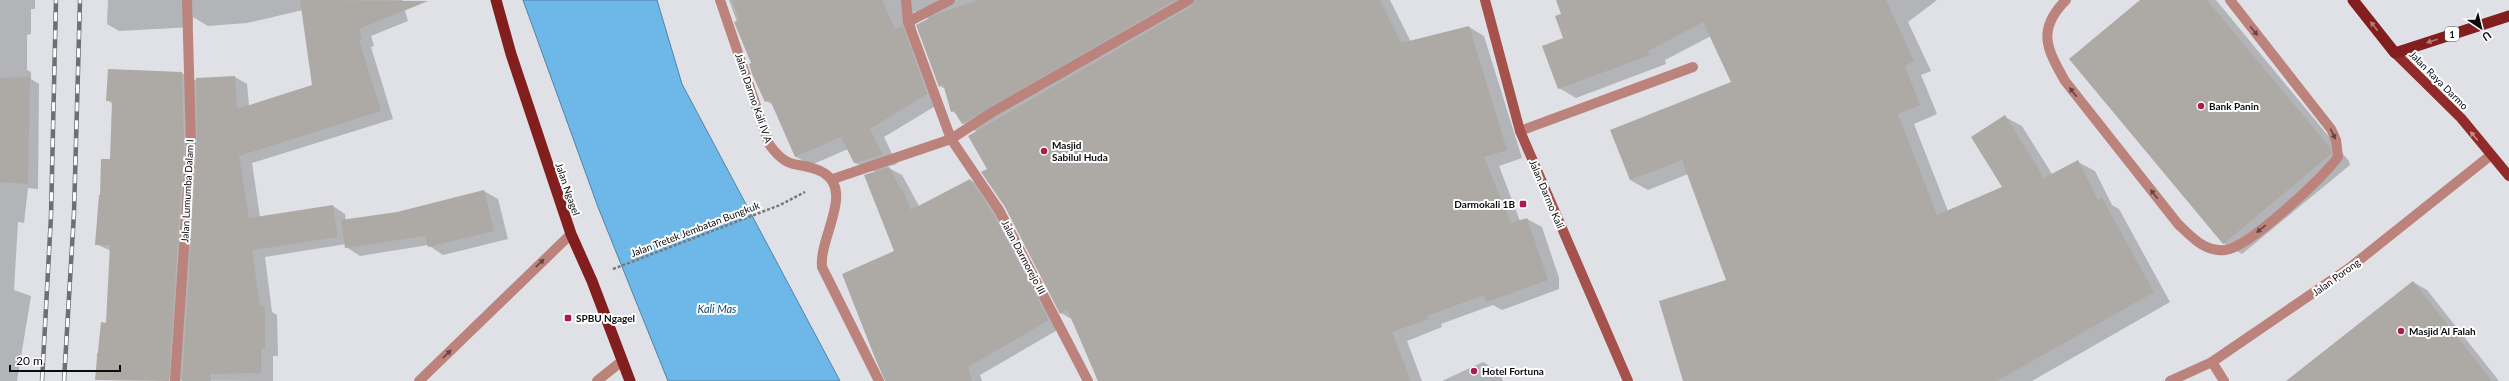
<svg xmlns="http://www.w3.org/2000/svg" width="2509" height="381" viewBox="0 0 2509 381" font-family="Lato,sans-serif">
<rect width="100%" height="100%" fill="#dfe1e6"/>
<path fill="#6eb7e9" stroke="#5083a7" d="M523,0H657L682,84L840,381H668L598,207Z"/>
<g fill="#0003">
<path d="M0,0H35V9H31V34L27,35V70L31,72V79L39,84L38,189L28,188L24,223L18,222L14,290L31,296L17,381H0Z"/>
<path d="M108,0H402L408,21L371,36L374,46L371,47L393,119L252,163L260,217L333,206L345,214L346,221L397,213L484,191L498,199L508,239L443,255L428,245L360,256L346,247V244L265,257L272,312L277,315L278,356H273V381L96,380L97,353H100L107,324L111,251L96,244L101,196L111,160L113,104L107,100L109,70L182,73L197,81L235,77L247,84L249,106L313,86L303,10L247,23L208,26L193,17V27L119,31L107,24Z"/>
<path d="M729,0H1390L1411,42L1469,27L1484,36L1522,158L1499,166L1520,221L1527,219L1542,227L1559,278V289L1502,310L1493,305L1441,324L1442,327L1407,341L1422,381H1098L1073,320L1061,313L989,170L977,132L963,123L958,115L952,111L945,89L940,86L929,19L914,11L916,33L942,102L884,137L897,164L887,167L902,175L919,206L970,180L983,187L1061,328L980,375L982,381H886L896,251L876,172L855,163L848,149L811,165L796,157L774,105L766,101Z"/>
<path d="M1557,0H1937L1908,22L1931,71L1921,75L1937,114L1914,124L1948,211L2003,187L2005,117L2022,126L2052,174L2078,162L2095,171L2112,205L2119,209L2170,302L2032,381H1691L1728,281L1688,174L1648,190L1630,180L1732,83L1711,36L1665,60L1666,64L1576,98L1559,88L1564,39L1562,15Z"/>
<path d="M2142,0H2216L2349,161L2350,165L2242,254L2223,243Z"/>
<path d="M2413,282L2427,290L2499,381H2287Z"/>
<path d="M1483,362L1498,371L1503,381H1442Z"/>
</g>
<g fill="#adaaa5">
<path d="M300,0L428,1L359,29L362,39L359,40L381,111L239,156L249,218L333,205L338,237L252,250L260,306H265V349H261V373L210,374L211,381H182L197,143L196,78L235,76L237,109L312,85Z"/>
<path d="M732,0H882L895,29L903,26L927,94L870,129L883,155L854,163L841,137L795,157L770,100L765,102L752,74L749,64L751,63L734,22L739,20Z"/>
<path d="M978,0H1176L962,124L954,111L951,112L943,84L939,87L916,25L937,14Z"/>
<path d="M1195,0H1380L1401,43L1469,26L1507,150L1484,157L1511,223L1527,218L1548,280L1486,302L1484,295L1427,316L1428,319L1392,332L1411,381H1098L1067,309L1060,314L1005,207L981,172L987,169L968,136L1192,6Z"/>
<path d="M1556,0H1886L1914,61L1905,66L1920,105L1898,114L1937,215L2002,187L1971,137L2005,115L2044,178L2078,160L2098,200L2102,198L2154,292L1997,381H1683L1659,301L1726,280L1682,160L1630,180L1610,130L1731,82L1703,22L1648,51L1650,55L1558,89L1542,46L1563,38L1555,16L1561,14Z"/>
<path d="M2140,0H2207L2331,149V154L2223,244L2069,59Z"/>
<path d="M108,69L182,72L184,143L169,381L95,380L101,322L106,323L110,245H95L99,195H100L101,159H110L112,101H106Z"/>
<path d="M30,77L28,184L0,182V78Z"/>
<path d="M889,167L901,190H903L911,210L970,179L993,213L1049,320L968,367L972,381H885L875,358L842,274L894,251L864,175Z"/>
<path d="M484,190L494,231L428,247L425,236L345,248L341,220L397,212Z"/>
<path d="M2413,281L2492,381H2286Z"/>
</g>
<g fill="none" stroke-linecap="round" stroke-linejoin="round">
<path stroke="#77787c" stroke-width="2.5" stroke-dasharray="3 2" stroke-linecap="butt" d="M613,269L780,205L805,192"/>
<g stroke="#bc827c" stroke-width="10">
<path d="M2066,0C2036,30 2047,49 2065,81L2178,224C2192,237 2204,252 2225,250C2248,248 2324,177 2338,157L2336,140L2331,129L2230,0"/>
<path d="M1520,131L1693,67"/>
<path d="M419,381L571,234"/>
<path d="M597,381L622,361"/>
</g>
<g stroke="#bc827c" stroke-width="10">
<path d="M720,0L769,144C790,174 800,159 824,173C854,192 819,237 822,267L879,381"/>
<path d="M906,0L908,22L951,139L999,210L1088,381"/>
<path d="M908,22L950,0"/>
<path d="M833,179L951,139L991,113L1189,0"/>
<path d="M2212,362L2224,381"/>
<path d="M175,381L191,143L187,0"/>
<path d="M2170,381L2212,362L2348,269L2491,155"/>
</g>
<path stroke="#a5514c" stroke-width="10" d="M1485,0L1520,131L1628,381"/>
<path stroke="#912a28" stroke-width="10" d="M2395,53L2461,118L2509,176"/>
<g stroke="#821e1e" stroke-width="11">
<path d="M496,0L511,54L571,234L592,281L630,381"/>
<path d="M2353,0L2395,53L2509,16"/>
</g>
<g stroke="#6d6f72" stroke-width="4.5">
<g id="rail">
<path d="M42,381L51,216L56,0"/>
<path d="M64,381L74,213L80,0"/>
</g>
</g>
<use href="#rail" stroke="#fff" stroke-width="3" stroke-dasharray="9" stroke-linecap="butt"/>
</g>
<defs><path id="oneway-solid" d="M-6-.8H1V-3.2L6.5 0L1 3.2V.8H-6Z"/></defs>
<g fill="#b47878">
<use href="#oneway-solid" transform="translate(2374 26) rotate(-128)"/>
<use href="#oneway-solid" transform="translate(2432 41) rotate(162)"/>
</g>
<g fill="#634644">
<use href="#oneway-solid" transform="translate(2254 31) rotate(51)"/>
<use href="#oneway-solid" transform="translate(2073 92) rotate(-128)"/>
<use href="#oneway-solid" transform="translate(2333 134) rotate(64)"/>
<use href="#oneway-solid" transform="translate(2154 194) rotate(-128)"/>
<use href="#oneway-solid" transform="translate(2261 229) rotate(141)"/>
<use href="#oneway-solid" transform="translate(540 263) rotate(-44)"/>
<use href="#oneway-solid" transform="translate(447 354) rotate(-44)"/>
</g>
<use fill="#c28a89" href="#oneway-solid" transform="translate(2474 136) rotate(-130)"/>
<g fill="#ad1c4e" stroke="#fff" stroke-width="1.5">
<circle cx="2201" cy="106" r="4"/>
<circle cx="1044" cy="151" r="4"/>
<rect x="1519" y="200" width="8" height="8" rx="2"/>
<rect x="564" y="314" width="8" height="8" rx="2"/>
<circle cx="2401" cy="331" r="4"/>
<circle cx="1474" cy="371" r="4"/>
</g>
<g text-anchor="middle" dominant-baseline="central" stroke-width="4" stroke-linejoin="round" paint-order="stroke">
<rect fill="#fff" stroke="#545456" stroke-width="1" x="2445" y="27" width="14" height="14" rx="3"/>
<g font-size="9" font-weight="bold" fill="#0a0b0d">
<text x="2452" y="34">1</text>
</g>
<g font-size="10" fill="#0a0b0d" stroke="#fff">
<text transform="translate(2439 80) rotate(45)">Jalan Raya Darmo</text>
<text transform="translate(754 98) rotate(71)">Jalan Darmo Kali IV A</text>
<text transform="translate(568 189) rotate(71)">Jalan Ngagel</text>
<text transform="translate(187 191) rotate(-87)">Jalan Lumumba Dalam I</text>
<text transform="translate(1547 194) rotate(67)">Jalan Darmo Kali</text>
<text transform="translate(695 229) rotate(-21)">Jalan Tretek Jembatan Bungkuk</text>
<text transform="translate(1024 257) rotate(62)">Jalan Darmorejo III</text>
<text transform="translate(2336 277) rotate(-36)">Jalan Porong</text>
</g>
<g font-size="10" font-weight="bold" fill="#0a0b0d" stroke="#fff" text-anchor="start">
<text x="2209" y="106">Bank Panin</text>
<text x="1052" y="145">Masjid<tspan x="1052" dy="12">Sabilul Huda</tspan></text>
<text x="1515" y="204" text-anchor="end">Darmokali 1B</text>
<text x="576" y="318">SPBU Ngagel</text>
<text x="2409" y="331">Masjid Al Falah</text>
<text x="1482" y="371">Hotel Fortuna</text>
</g>
<g font-size="11" font-style="italic" fill="#10496a" stroke="#fff">
<text x="717" y="308">Kali Mas</text>
</g>
</g>
<g transform="translate(2481 28) rotate(145)" stroke="#ffffff" stroke-width="3" paint-order="stroke">
<path d="M0-3L7 15L0 10L-7 15Z" fill="#0a0b0d"/>
<text y="-6" font-size="11" font-weight="bold" text-anchor="middle" fill="#0a0b0d">U</text>
</g>
<path d="M10 365v6h110v-6" fill="none" stroke="#0a0b0d" stroke-width="2"/>
<text x="16" y="365" font-size="12" fill="#0a0b0d" stroke="#ffffff" stroke-width="3" paint-order="stroke">20 m</text>
</svg>
